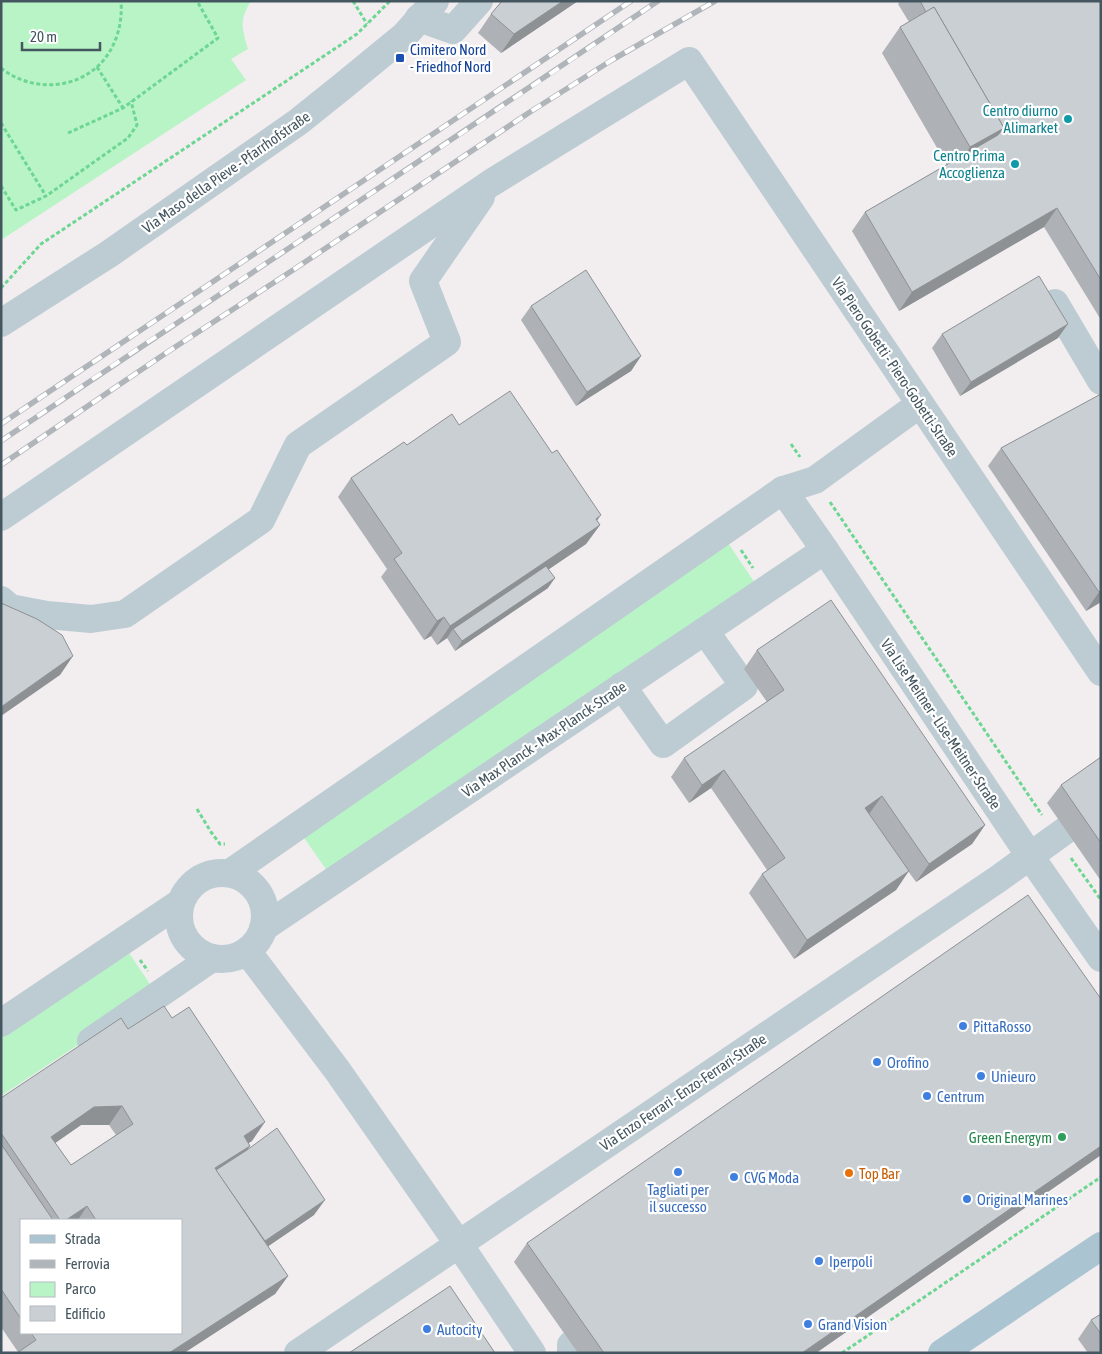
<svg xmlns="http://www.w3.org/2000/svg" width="1102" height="1354" viewBox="0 0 1102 1354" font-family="'Asap Condensed',sans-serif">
<rect width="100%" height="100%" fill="#f2eeef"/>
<g fill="#b8f4c6">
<path d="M1,1H251C239,20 242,28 248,49L231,59L246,80L1,240Z"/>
<path d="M728,543L757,586L330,875L300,832Z"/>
<path d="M127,950L156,993L1,1096V1035Z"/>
</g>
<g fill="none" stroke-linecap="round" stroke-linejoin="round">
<g stroke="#6cd692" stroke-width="3" stroke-dasharray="4 2.5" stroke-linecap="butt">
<path d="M353,1L367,24"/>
<path d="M97,67L123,108"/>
<path d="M1,68C28,90 70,91 97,67C115,51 123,25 121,1"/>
<path d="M1,123L46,196"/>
<path d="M68,133L123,108L218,38L197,1"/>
<path d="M1,186L16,210L46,196L128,138L137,125L131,101"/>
<path d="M1,288L41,244L357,34L390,1"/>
<path d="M791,444L800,457"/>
<path d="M830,502L1042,815"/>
<path d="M741,550L753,568"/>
<path d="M197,809L211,832L220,844H225"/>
<path d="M1071,858L1101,900"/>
<path d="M140,960L148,971"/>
<path d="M842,1353L1101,1177"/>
</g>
<g stroke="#bdccd3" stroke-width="28">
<path d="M419,18L453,30L479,1"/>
<path d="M1055,303L1101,381"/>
<path d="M1,323L109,254L298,122L343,86L405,35L435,1"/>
<path d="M783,490L825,550L1030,856L1101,958"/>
<path d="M1,517L491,183L689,61L1101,672"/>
<path d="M1,600L10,608L47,615L91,619L125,614L261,520L298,445L447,342L423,281L481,197"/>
<path d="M622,686L663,744L744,686L705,631"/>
<circle cx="222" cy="916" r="43"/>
<path d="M230,873L783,490L815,480L920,404"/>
<path d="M263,928L825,550"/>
<path d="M247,951L337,1070L469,1259L532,1353"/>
<path d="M1,1023L181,902"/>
<path d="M91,1041L212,958"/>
<path d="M298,1353L998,879L1066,830"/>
<path d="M571,1353V1345"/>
</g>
<path stroke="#abc4d1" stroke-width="28" d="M942,1353L1101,1246"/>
<g stroke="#b0b5ba" stroke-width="5.5">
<g id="rail">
<path d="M1,424L631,1"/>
<path d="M1,441C219,293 440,149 658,1"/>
<path d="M1,465L166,353L290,272L530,112L612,60L715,1"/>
</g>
</g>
<use href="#rail" stroke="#fff" stroke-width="4" stroke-dasharray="11" stroke-linecap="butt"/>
</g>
<g fill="#aeb2b6" fill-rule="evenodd">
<path d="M502,1H578L501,53L478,33L491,14Z"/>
<path d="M900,1H1101V320L1044,227L899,311L852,231L865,212L947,165L882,53L900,27L909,22L898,4Z"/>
<path d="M531,306L641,356L631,371L576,406L521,320Z"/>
<path d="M942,334L1058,338L960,396L932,348Z"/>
<path d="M1101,394V602L1086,611L988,466L1001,448Z"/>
<path d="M459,425L597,521L600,525L586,544L548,570V588L455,651L447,638L437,645L431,636L424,640L381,577L387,569L338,497L351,478L407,445Z"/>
<path d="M757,650L985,825L972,844L916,882L908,871L896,890L794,959L749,893L762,874L767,870L711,788L689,803L671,777L684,758L767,702L744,669Z"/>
<path d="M1101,757V881L1047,803L1061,785Z"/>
<path d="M1101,999V1155L816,1353H578L514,1262L527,1243Z"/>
<path d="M128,1029L252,1141L248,1143L250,1146L247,1150L314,1215L268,1246L288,1276L275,1294L184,1353H17L18,1352L1,1327V1098ZM81,1125H109L116,1135L71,1165L55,1143ZM21,1220H181V1333H21Z"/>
<path d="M1101,1314V1353H1088L1078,1339L1091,1320Z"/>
</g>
<g fill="#8d9194">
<path d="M563,1H578L501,53L514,34Z"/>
<path d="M1004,128L985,154L952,173L970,147Z"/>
<path d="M1057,208L1044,227L899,311L912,292Z"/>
<path d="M1068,324L1058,338L960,396L971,382Z"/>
<path d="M641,356L631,371L576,406L587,392Z"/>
<path d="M601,515L589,532L600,525L586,544L456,632L453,629L447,638L437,645L450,626Z"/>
<path d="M555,578L548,588L455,651L462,641Z"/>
<path d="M1101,591V602L1086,611L1099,592Z"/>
<path d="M444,617L431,636L424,640L437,621Z"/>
<path d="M73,656L60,675L1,716V707Z"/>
<path d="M724,770L711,788L689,803L702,785Z"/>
<path d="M882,796L869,814L865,808Z"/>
<path d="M985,825L972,844L916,882L929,864Z"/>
<path d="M909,871L896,890L794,959L807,940Z"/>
<path d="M122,1106L109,1125H81L38,1155L51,1137L94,1107Z"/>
<path d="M265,1122L252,1141L231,1155L244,1136Z"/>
<path d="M250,1146L237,1164L216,1178L215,1168Z"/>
<path d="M1101,1146V1155L816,1353H802Z"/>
<path d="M325,1200L314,1215L251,1258L261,1244Z"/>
<path d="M87,1206L78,1220H66Z"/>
<path d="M288,1276L275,1294L184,1353H169Z"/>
</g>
<g fill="#cacfd4" stroke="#8d9194" fill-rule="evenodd">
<path d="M502,1H563L514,34L491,14Z"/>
<path d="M920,1H1101V280L1057,208L912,292L865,212L998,135L1004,128L934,7L926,12Z"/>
<path d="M934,7L1004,128L970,147L900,27Z"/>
<path d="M586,270L641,356L587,392L531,306Z"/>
<path d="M1039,276L1068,324L971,382L942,334Z"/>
<path d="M510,391L552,453L557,450L601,515L596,519L600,525L450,626L444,617L437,621L394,559L402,553L351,478L404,442L407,445L452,414L459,425Z"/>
<path d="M1101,394V591L1099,592L1001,448Z"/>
<path d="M546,566L555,578L462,641L453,629Z"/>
<path d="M831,600L985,825L929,864L882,796L865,808L909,871L807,940L762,874L785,858L724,770L702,785L684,758L784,690L757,650Z"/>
<path d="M1,603L37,619L62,635L73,656L1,707Z"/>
<path d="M1101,757V843L1061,785Z"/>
<path d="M1028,895L1101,999V1146L802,1353H604L527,1243Z"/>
<path d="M164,1006L172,1018L189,1007L265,1122L244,1136L250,1146L215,1168L288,1276L169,1353H17L36,1340L31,1333H181V1220H96L87,1206L66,1220H60L1,1133V1098L121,1018L128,1029ZM122,1106L133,1124L71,1165L51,1137L94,1107Z"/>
<path d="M277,1128L325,1200L265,1241L216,1170L247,1150Z"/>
<path d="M1,1144L53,1220H21V1319L1,1289Z"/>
<path d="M450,1286L495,1353H349Z"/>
<path d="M1101,1314V1334L1091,1320Z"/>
</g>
<rect fill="#1a4fb4" stroke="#fff" stroke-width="2" x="395" y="53" width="10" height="10" rx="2.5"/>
<g fill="#0f9aa8" stroke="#fff" stroke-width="2">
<circle cx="1068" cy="119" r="5"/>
<circle cx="1015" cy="164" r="5"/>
</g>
<g fill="#3f7fe0" stroke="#fff" stroke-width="2">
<circle cx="963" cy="1026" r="5"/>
<circle cx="877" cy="1062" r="5"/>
<circle cx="981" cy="1076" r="5"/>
<circle cx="927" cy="1096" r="5"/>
<circle cx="678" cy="1172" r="5"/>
<circle cx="734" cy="1177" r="5"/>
<circle cx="967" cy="1199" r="5"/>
<circle cx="819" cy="1261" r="5"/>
<circle cx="808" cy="1324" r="5"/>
<circle cx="427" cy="1329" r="5"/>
</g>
<circle fill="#2e9e5b" stroke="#fff" stroke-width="2" cx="1062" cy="1137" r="5"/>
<circle fill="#e8710a" stroke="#fff" stroke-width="2" cx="849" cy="1173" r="5"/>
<g text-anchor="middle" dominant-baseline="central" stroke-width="4.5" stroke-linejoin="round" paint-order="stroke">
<g font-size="15" fill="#164399" stroke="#fff" text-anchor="start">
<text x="410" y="49">Cimitero Nord<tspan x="410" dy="17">- Friedhof Nord</tspan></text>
</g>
<g font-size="15" fill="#0d838f" stroke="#fff" text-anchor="end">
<text x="1058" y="110">Centro diurno<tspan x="1058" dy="17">Alimarket</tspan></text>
<text x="1005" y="155">Centro Prima<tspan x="1005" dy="17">Accoglienza</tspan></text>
</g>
<g font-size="15" fill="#44565f" stroke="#fff">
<text transform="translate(226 172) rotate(-35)">Via Maso della Pieve - Pfarrhofstraße</text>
<text transform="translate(895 367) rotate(56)">Via Piero Gobetti - Piero-Gobetti-Straße</text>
<text transform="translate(941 724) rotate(56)">Via Lise Meitner - Lise-Meitner-Straße</text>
<text transform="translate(544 739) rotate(-34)">Via Max Planck - Max-Planck-Straße</text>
<text transform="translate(683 1092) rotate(-34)">Via Enzo Ferrari - Enzo-Ferrari-Straße</text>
</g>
<g font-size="15" fill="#366cbe" stroke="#fff" text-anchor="start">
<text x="973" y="1026">PittaRosso</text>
<text x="887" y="1062">Orofino</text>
<text x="991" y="1076">Unieuro</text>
<text x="937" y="1096">Centrum</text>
<text x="744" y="1177">CVG Moda</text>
<text x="678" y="1189" text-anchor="middle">Tagliati per<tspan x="678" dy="17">il successo</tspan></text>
<text x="977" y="1199">Original Marines</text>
<text x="829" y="1261">Iperpoli</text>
<text x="818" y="1324">Grand Vision</text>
<text x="437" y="1329">Autocity</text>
</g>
<g font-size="15" fill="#27864d" stroke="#fff" text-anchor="end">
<text x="1052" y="1137">Green Energym</text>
</g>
<g font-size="15" fill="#c56008" stroke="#fff" text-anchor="start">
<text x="859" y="1173">Top Bar</text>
</g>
</g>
<rect width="1102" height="1354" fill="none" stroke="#44565f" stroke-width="5"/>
<rect x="20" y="1219" width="162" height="115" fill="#ffffff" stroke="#b4bbbf"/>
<rect x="30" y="1235" width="25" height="8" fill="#abc4d1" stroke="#b4bbbf"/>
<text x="65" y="1244" font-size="15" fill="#44565f">Strada</text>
<rect x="30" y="1260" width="25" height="8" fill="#b0b5ba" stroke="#b4bbbf"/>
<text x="65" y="1269" font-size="15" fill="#44565f">Ferrovia</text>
<rect x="30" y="1282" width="25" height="15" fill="#b8f4c6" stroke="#b4bbbf"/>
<text x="65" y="1294" font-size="15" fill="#44565f">Parco</text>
<rect x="30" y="1306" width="25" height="15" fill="#cacfd4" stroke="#b4bbbf"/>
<text x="65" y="1319" font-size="15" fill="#44565f">Edificio</text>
<path d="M22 42v8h78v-8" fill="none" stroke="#44565f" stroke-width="2.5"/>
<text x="30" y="42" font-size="15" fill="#44565f" stroke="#ffffff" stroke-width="4" paint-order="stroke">20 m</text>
</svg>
